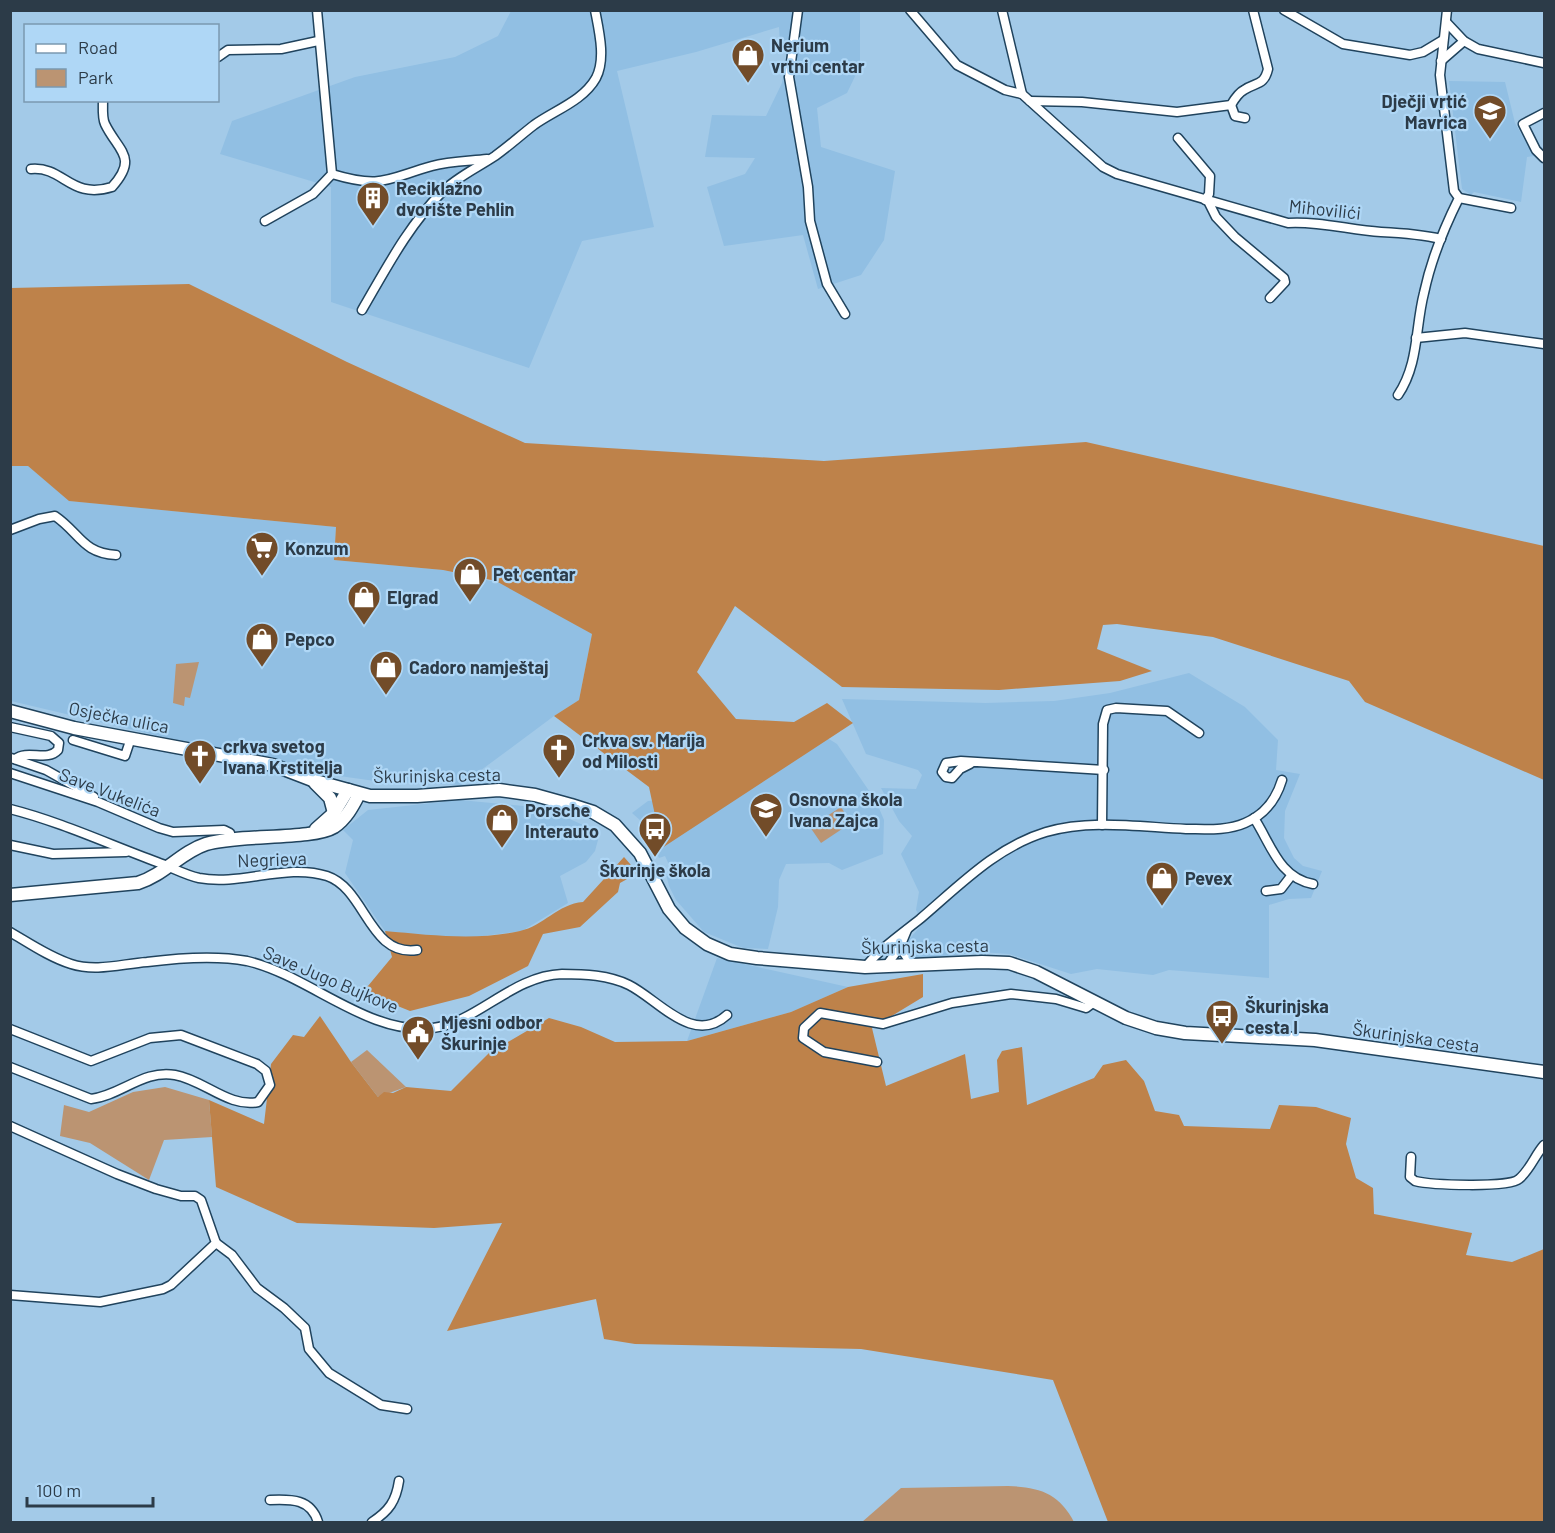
<svg xmlns="http://www.w3.org/2000/svg" width="1555" height="1533" viewBox="0 0 1555 1533" font-family="Barlow,sans-serif">
<rect width="100%" height="100%" fill="#a3cae8"/>
<g fill="#91bfe3">
<path d="M860,10V66L847,93L817,108L821,147L895,171L884,240L861,275L818,289L803,235L724,246L707,187L745,174L755,158L705,157L712,115L766,116L782,83L787,55L780,47L779,27L696,52L617,71L654,227L582,241L529,368L331,302V187L220,154L232,121L355,77L455,57L498,36L511,11Z"/>
<path d="M1449,81L1505,82L1515,123L1534,156L1527,157L1521,202L1474,192L1471,195L1462,189Z"/>
<path d="M11,466H28L70,501L336,527L334,560L443,570L508,585L592,634L579,700L554,716L461,785L375,781L311,772L11,701Z"/>
<path d="M1189,673L1245,707L1278,740L1276,770L1300,774L1285,811L1284,838L1294,858L1303,866L1322,871L1311,898L1289,899L1269,905V978L1169,970L1153,975L1097,969L1071,974L1009,954L981,952L914,960L910,958L907,942L923,923L916,910L919,892L901,854L912,836L899,821L881,788L916,789L922,775L918,770L866,754L842,699L986,703L1054,701L1110,693Z"/>
<path d="M824,736L837,744L876,801L884,820L883,854L842,870L829,863L786,864L779,880L778,907L768,949L743,948L704,932L676,900L669,886L666,874L672,871L665,856L659,858L641,821L632,813L648,801L660,800Z"/>
<path d="M460,800L545,808L592,829L598,840L595,851L586,862L560,876L568,903L522,931L460,939L385,931L345,873L353,840L343,830L368,810Z"/>
<path d="M717,958L848,987L791,1012L687,1041Z"/>
</g>
<g fill="#bb9472">
<path d="M199,662L190,698L185,697L184,706L173,703L176,664Z"/>
<path d="M841,807L851,823L821,843L810,827Z"/>
<path d="M367,1050L406,1087L378,1097L351,1062Z"/>
<path d="M165,1087L209,1100L212,1137L164,1140L149,1180L90,1143L60,1136L64,1105L89,1112L133,1092Z"/>
<path d="M1008,1486C1039,1487 1059,1493 1074,1522H862L901,1488Z"/>
</g>
<g fill="#be824a">
<path d="M189,284L347,362L525,443L824,461L1086,442L1544,546V780L1365,702L1349,681L1213,637L1117,624L1103,625L1097,649L1152,671L1120,681L999,690L842,687L735,606L697,672L736,719L794,722L827,703L853,723L662,848L649,787L554,716L579,700L592,634L496,581L443,570L334,560L336,527L69,501L28,466H11V288Z"/>
<path d="M624,857L638,873L620,883L618,892L580,927L543,934L528,966L469,996L410,1011L363,992L392,957L385,931C431,935 475,941 520,931C543,926 558,904 583,902Z"/>
<path d="M923,974V997L872,1028L886,1086L965,1054L971,1099L999,1092L997,1060L1002,1051L1022,1047L1027,1105L1094,1078L1103,1065L1126,1060L1144,1081L1155,1111L1179,1115L1184,1126L1270,1129L1279,1105L1316,1107L1351,1118L1346,1144L1356,1178L1373,1188L1374,1214L1472,1233L1466,1255L1512,1262L1544,1249V1522H1108L1053,1380L861,1349L635,1344L604,1339L596,1299L447,1331L502,1223L434,1228L297,1223L216,1187L209,1100L264,1124L271,1064L293,1035L304,1037L320,1016L351,1062L378,1097L384,1092L393,1093L406,1087L451,1091L489,1053L549,1018L581,1027L615,1042L687,1041L791,1012L848,987Z"/>
</g>
<g fill="none" stroke-linecap="round" stroke-linejoin="round">
<g stroke="#20435d" stroke-width="11">
<g id="street">
<path d="M798,10L789,77L808,187L810,221L827,284L845,314"/>
<path d="M910,10L957,65L1005,90L1022,94L1103,167L1117,174L1288,223C1319,221 1350,230 1381,232C1402,233 1420,234 1441,239"/>
<path d="M1002,10L1022,94"/>
<path d="M1284,10L1343,44L1410,55L1423,52L1443,40"/>
<path d="M1447,23L1464,41L1478,49L1544,63"/>
<path d="M218,57L228,50L281,49L318,41"/>
<path d="M1441,61L1464,41"/>
<path d="M1030,101L1082,102L1177,112L1231,105C1234,100 1238,93 1244,90C1256,82 1264,86 1268,69L1253,10"/>
<path d="M1231,105L1235,116L1245,118"/>
<path d="M1544,113L1523,124L1536,150L1544,158"/>
<path d="M1178,138L1210,176L1209,194L1205,200"/>
<path d="M31,169C64,166 70,200 112,187C139,157 118,151 105,124C102,118 103,108 103,100"/>
<path d="M332,174C382,189 386,179 432,166C449,161 469,161 487,159"/>
<path d="M1459,198L1511,208"/>
<path d="M1208,201L1216,217L1235,237L1284,278L1285,282L1270,298"/>
<path d="M265,221L313,194L332,174L317,10"/>
<path d="M362,310C386,269 408,226 442,192C457,177 477,168 495,156C509,146 521,135 534,125C555,110 583,101 596,78C606,59 599,31 595,10"/>
<path d="M1416,338L1465,333L1544,344"/>
<path d="M1398,395C1419,364 1415,328 1424,293C1431,260 1444,228 1459,198L1454,191L1440,75L1447,10"/>
<path d="M10,530L39,519L55,516C80,533 82,553 116,555"/>
<path d="M10,727L51,736L59,743L58,750C47,762 28,749 15,759"/>
<path d="M73,740L125,756L129,744"/>
<path d="M11,758L46,770L94,797"/>
<path d="M970,764L960,769L952,778L946,777L942,772L946,763L961,761L1104,770"/>
<path d="M10,773L98,802L159,828L173,832L224,830L230,833L231,839"/>
<path d="M10,809C61,822 108,844 157,862C171,867 185,875 199,878C241,886 286,863 327,876C366,889 369,957 417,950"/>
<path d="M1254,818C1271,844 1279,878 1313,884"/>
<path d="M1102,825L1103,724L1107,710L1116,708L1167,711L1199,733"/>
<path d="M10,845L53,854L126,852"/>
<path d="M1266,891L1281,889L1291,876"/>
<path d="M10,932C29,943 49,957 71,964C96,972 121,964 147,962C178,958 216,955 247,961C309,975 368,1036 433,1028C478,1022 512,976 562,974C584,974 609,975 629,985C659,1000 693,1046 727,1015"/>
<path d="M900,947L912,965"/>
<path d="M886,966L900,947L907,930"/>
<path d="M865,967C882,947 900,935 920,919C959,886 996,847 1046,832C1091,819 1140,827 1186,829C1205,829 1227,831 1245,823C1264,815 1276,800 1282,780"/>
<path d="M10,1029L91,1061L150,1038L181,1035L257,1064L266,1071L270,1085L258,1102C229,1108 204,1080 175,1075C144,1069 120,1096 91,1099L10,1067"/>
<path d="M877,1062L824,1052L803,1038L804,1028L820,1013L883,1024L952,1003L1011,994L1056,999L1086,1008L1094,1002"/>
<path d="M10,1126L117,1174L156,1189L181,1196H195L201,1200L216,1243L171,1285L163,1289L100,1302L10,1295"/>
<path d="M1411,1157L1410,1177L1415,1181C1431,1185 1509,1188 1519,1179C1530,1170 1535,1155 1544,1145"/>
<path d="M216,1243L232,1255L257,1288L284,1308L305,1328L309,1349L329,1373L381,1405L407,1409"/>
<path d="M270,1500C292,1499 311,1499 318,1522"/>
<path d="M372,1522C389,1511 396,1501 399,1481"/>
</g>
</g>
<g stroke="#20435d" stroke-width="15">
<g id="secondary">
<path d="M10,711L74,728L273,765L312,780L370,796H417L499,790L535,795L571,805L593,812L615,825L640,853L669,909L685,928L707,944L730,954L757,958L865,967L982,962L1009,963L1036,972L1126,1018L1156,1028L1185,1033L1315,1040L1544,1072"/>
<path d="M315,783L330,798L334,813"/>
<path d="M316,829L334,813L348,790"/>
<path d="M10,895L138,883C164,875 181,852 206,844C238,834 313,840 334,827C346,819 353,806 359,794"/>
</g>
</g>
<use href="#street" stroke="#fff" stroke-width="8"/>
<use href="#secondary" stroke="#fff" stroke-width="12"/>
</g>
<defs>
<g id="shop-pin" transform="scale(1.725)"><path d="M0 17L-7.5 6A9.5 9.5 0 1 1 7.5 6Z" fill="#724c29" stroke="#afd7f6"/><path d="M-5-2.5h2.3a2.7 3.5 0 0 1 5.4 0H5L5.5 6h-11ZM-1.5-2.5h3a1.5 2.3 0 0 0-3 0Z" fill="#fff"/></g>
<g id="school-pin" transform="scale(1.725)"><path d="M0 17L-7.5 6A9.5 9.5 0 1 1 7.5 6Z" fill="#724c29" stroke="#afd7f6"/><path d="M0-5L7-2L0 1L-7-2ZM-4 1L0 2.5L4 1V4Q0 6-4 4Z" fill="#fff"/></g>
<g id="building-pin" transform="scale(1.725)"><path d="M0 17L-7.5 6A9.5 9.5 0 1 1 7.5 6Z" fill="#724c29" stroke="#afd7f6"/><path d="M-4-6H4V6H1V3H-1V6H-4ZM-2.5-4.3h1.7v1.8h-1.7ZM.8-4.3h1.7v1.8H.8ZM-2.5-1h1.7V.8h-1.7ZM.8-1h1.7V.8H.8Z" fill="#fff"/></g>
<g id="supermarket-pin" transform="scale(1.725)"><path d="M0 17L-7.5 6A9.5 9.5 0 1 1 7.5 6Z" fill="#724c29" stroke="#afd7f6"/><path d="M-6-5.5h2.5l.6 2H6L4.5 2H-2.5L-4.4-4H-6ZM-1.5 3.2a1.3 1.3 0 1 0 .1 0ZM3 3.2a1.3 1.3 0 1 0 .1 0Z" fill="#fff"/></g>
<g id="church-pin" transform="scale(1.725)"><path d="M0 17L-7.5 6A9.5 9.5 0 1 1 7.5 6Z" fill="#724c29" stroke="#afd7f6"/><path d="M-1.2-6h2.4v3.5h3.3v2.4h-3.3V6h-2.4V-.1h-3.3v-2.4h3.3Z" fill="#fff"/></g>
<g id="bus-pin" transform="scale(1.725)"><path d="M0 17L-7.5 6A9.5 9.5 0 1 1 7.5 6Z" fill="#724c29" stroke="#afd7f6"/><path d="M-5-6H5V4H4V6H2V4H-2V6H-4V4H-5ZM-3.5-4V0h7V-4ZM-3.5 1.2v1.5H-2V1.2ZM2 1.2v1.5H3.5V1.2Z" fill="#fff"/></g>
<g id="civic-pin" transform="scale(1.725)"><path d="M0 17L-7.5 6A9.5 9.5 0 1 1 7.5 6Z" fill="#724c29" stroke="#afd7f6"/><path d="M-.6-6.5H3V-4.5H.6V-3L4-1V1h2V6H-6V1h2V-1L-.6-3ZM-1.2 2.5V6h2.4V2.5Z" fill="#fff"/></g>
</defs>
<g fill-rule="evenodd">
<use href="#shop-pin" x="748" y="55"/>
<use href="#school-pin" x="1490" y="111"/>
<use href="#building-pin" x="373" y="198"/>
<use href="#supermarket-pin" x="262" y="548"/>
<use href="#shop-pin" x="470" y="574"/>
<use href="#shop-pin" x="364" y="597"/>
<use href="#shop-pin" x="262" y="639"/>
<use href="#shop-pin" x="386" y="667"/>
<use href="#church-pin" x="559" y="750"/>
<use href="#church-pin" x="200" y="756"/>
<use href="#school-pin" x="766" y="809"/>
<use href="#shop-pin" x="502" y="820"/>
<use href="#bus-pin" x="655" y="829"/>
<use href="#shop-pin" x="1162" y="878"/>
<use href="#bus-pin" x="1222" y="1016"/>
<use href="#civic-pin" x="418" y="1032"/>
</g>
<g text-anchor="middle" dominant-baseline="central" stroke-width="4.5" stroke-linejoin="round" paint-order="stroke">
<g font-size="18" font-weight="bold" fill="#2c3b48" stroke="#afd7f6" text-anchor="start">
<text x="771" y="45">Nerium<tspan x="771" dy="21">vrtni centar</tspan></text>
<text x="1467" y="101" text-anchor="end">Dječji vrtić<tspan x="1467" dy="21">Mavrica</tspan></text>
<text x="396" y="188">Reciklažno<tspan x="396" dy="21">dvorište Pehlin</tspan></text>
<text x="285" y="548">Konzum</text>
<text x="493" y="574">Pet centar</text>
<text x="387" y="597">Elgrad</text>
<text x="285" y="639">Pepco</text>
<text x="409" y="667">Cadoro namještaj</text>
<text x="582" y="740">Crkva sv. Marija<tspan x="582" dy="21">od Milosti</tspan></text>
<text x="223" y="746">crkva svetog<tspan x="223" dy="21">Ivana Krstitelja</tspan></text>
<text x="789" y="799">Osnovna škola<tspan x="789" dy="21">Ivana Zajca</tspan></text>
<text x="525" y="810">Porsche<tspan x="525" dy="21">Interauto</tspan></text>
<text x="655" y="870" text-anchor="middle">Škurinje škola</text>
<text x="1185" y="878">Pevex</text>
<text x="1245" y="1006">Škurinjska<tspan x="1245" dy="21">cesta I</tspan></text>
<text x="441" y="1022">Mjesni odbor<tspan x="441" dy="21">Škurinje</tspan></text>
</g>
<g font-size="18" fill="#2c3b48" stroke="#afd7f6">
<text transform="translate(1325 209) rotate(6)">Mihovilići</text>
<text transform="translate(119 717) rotate(11)">Osječka ulica</text>
<text transform="translate(437 775) rotate(-1)">Škurinjska cesta</text>
<text transform="translate(110 792) rotate(21)">Save Vukelića</text>
<text transform="translate(272 859) rotate(-2)">Negrieva</text>
<text transform="translate(925 946) rotate(-1)">Škurinjska cesta</text>
<text transform="translate(331 979) rotate(23)">Save Jugo Bujkove</text>
<text transform="translate(1416 1037) rotate(8)">Škurinjska cesta</text>
</g>
</g>
<rect width="1555" height="1533" fill="none" stroke="#2c3b48" stroke-width="24"/>
<rect x="24" y="24" width="195" height="78" fill="#afd7f6" stroke="#7b99b0" stroke-width="1.5"/>
<rect x="36" y="44" width="30" height="9" fill="#ffffff" stroke="#7b99b0" stroke-width="1.5"/>
<text x="78" y="54" font-size="18" fill="#2c3b48">Road</text>
<rect x="36" y="69" width="30" height="18" fill="#bb9472" stroke="#7b99b0" stroke-width="1.5"/>
<text x="78" y="84" font-size="18" fill="#2c3b48">Park</text>
<path d="M27 1497v9h126v-9" fill="none" stroke="#2c3b48" stroke-width="3"/>
<text x="36" y="1497" font-size="18" fill="#2c3b48" stroke="#afd7f6" stroke-width="4.5" paint-order="stroke">100 m</text>
</svg>
